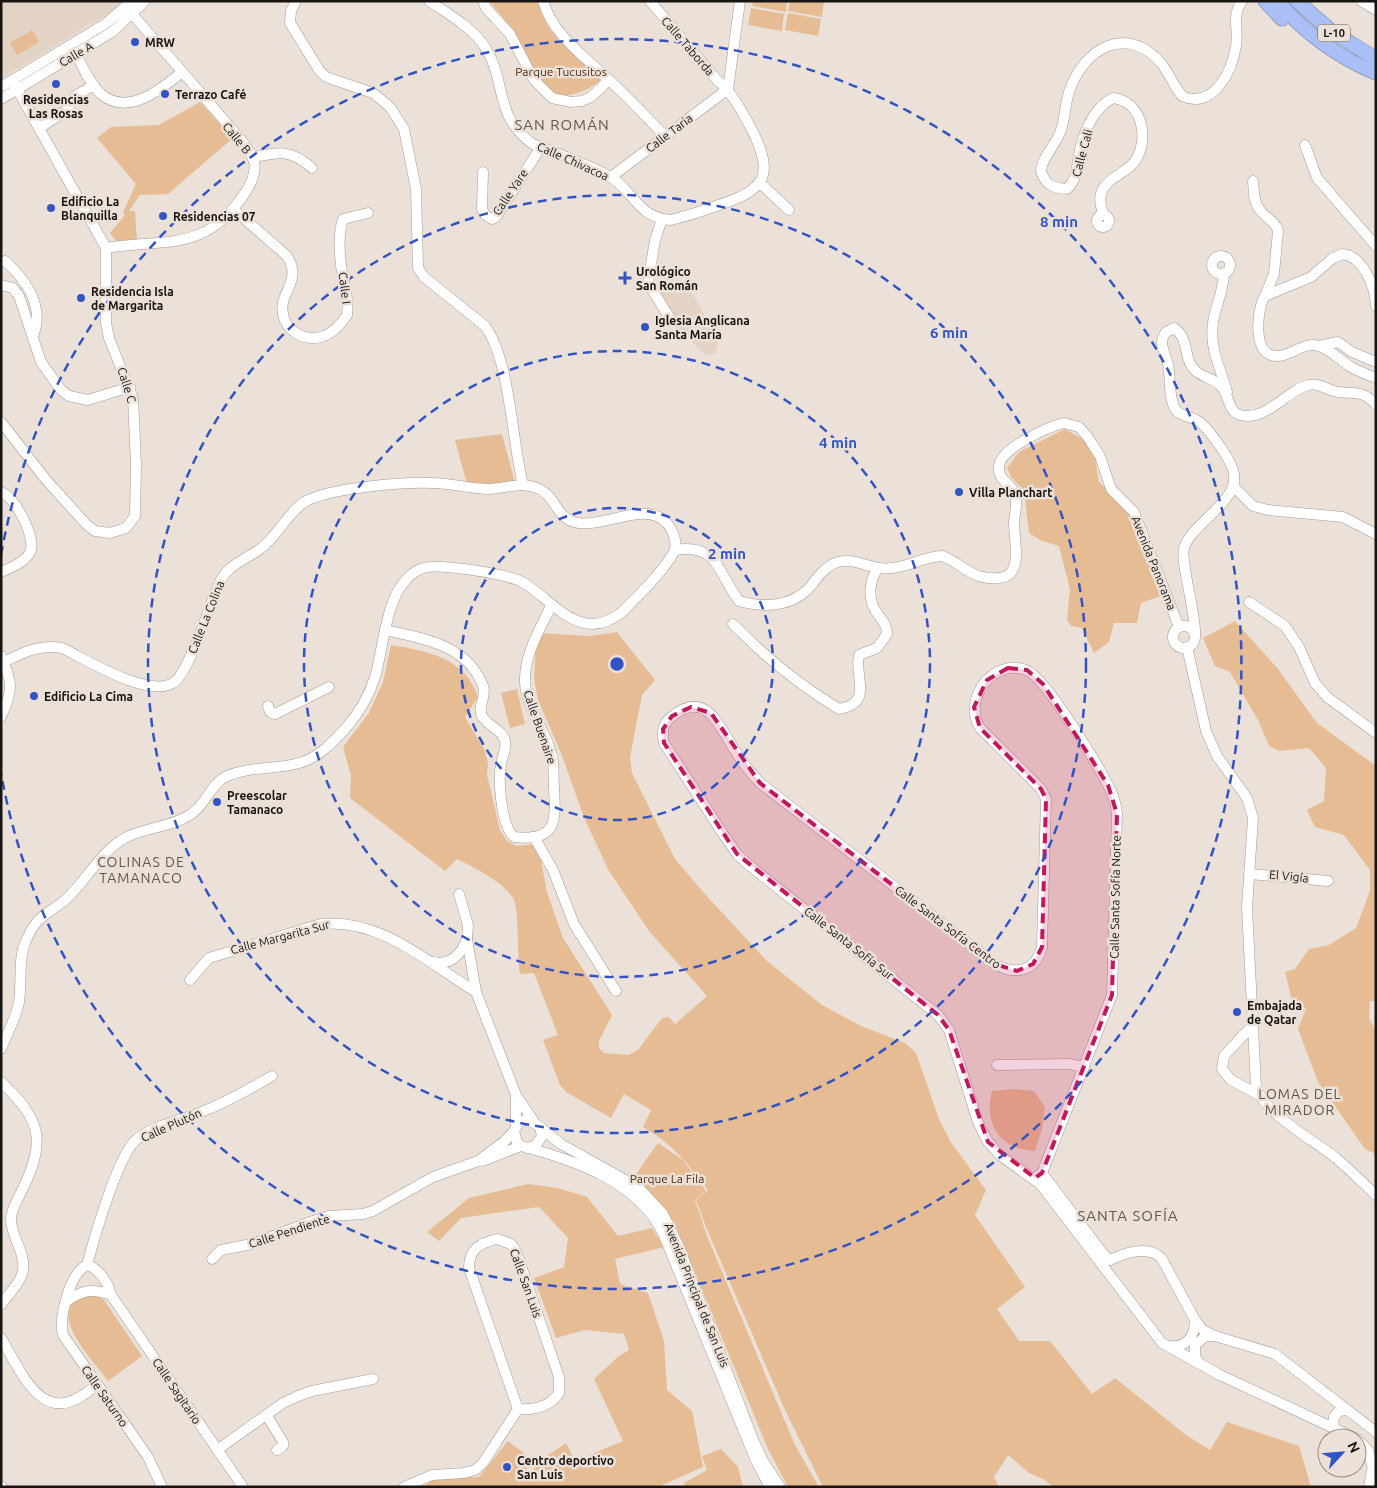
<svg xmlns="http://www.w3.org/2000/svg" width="1377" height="1488" viewBox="0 0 1377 1488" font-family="Ubuntu,sans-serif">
<rect width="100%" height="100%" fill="#ebe1d8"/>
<g fill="#e3d3c4">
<path d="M1,1H125L122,5L1,79Z"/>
<path d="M663,290H686L693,294L715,335L718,344L716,353L706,355L679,330L659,295Z"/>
</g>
<g fill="#e6bc94">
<path d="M489,1H539C544,35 578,58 601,80C587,91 576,95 558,96L545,85L534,72L515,32Z"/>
<path d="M753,1H787L786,12L752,6Z"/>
<path d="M790,1H824L822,17L788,11Z"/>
<path d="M751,8L784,14L782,31L748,25Z"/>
<path d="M788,13L821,19L818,36L785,30Z"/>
<path d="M32,30L39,42L17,55L10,43Z"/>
<path d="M200,102L233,138L168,194L140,195L129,211H135L137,241H116L110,233L125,215L123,212L136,184L97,138L111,127L159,125Z"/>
<path d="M1065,429L1093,445L1099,482L1132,509L1161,596L1141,603L1137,623H1114L1109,642L1094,653L1082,628L1071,626L1067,620L1070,589L1059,546L1042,541L1029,533L1024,490L1011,477L1007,468L1019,452Z"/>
<path d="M502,434L515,483L467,484L455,440Z"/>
<path d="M1235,621L1278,669L1317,723L1376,766V1001H1370L1369,1018L1376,1031V1154L1365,1149L1318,1082L1298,1029L1306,1009L1293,1004L1285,972L1295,969L1309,949L1329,945L1356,928L1370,891V870L1344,835L1315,827L1307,810L1324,801L1326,768L1309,748L1279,751L1269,746L1258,720L1230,672L1215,666L1203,638Z"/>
<path d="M617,632L655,680L642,695L630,757L632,773L675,859L703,892L767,961L822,1005L861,1026L905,1043L916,1053L939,1119L950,1141L986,1190L975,1215L1025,1287L997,1309L1019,1341H1050L1092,1394L1115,1378L1186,1435L1210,1450L1227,1422L1299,1446L1311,1487H1053L1045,1480L1029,1473L1008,1455L994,1477L999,1487H823L785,1410L706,1227L696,1200L708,1190C687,1163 673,1144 643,1127L651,1110L624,1094L611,1118L566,1092L560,1085L543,1040L558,1035L534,973L520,974C517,957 519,911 514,900C506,883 473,867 457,859L445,871L350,798L351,776L343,747L369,713L383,682L391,645C428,651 465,658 478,697L465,717L485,751L488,764L487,775L500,830L507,841L516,846L538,844L547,892L563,938L612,1015L599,1041V1048L604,1053L629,1055L638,1050L662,1018L669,1017L675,1024L707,996L649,931L609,871L585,820L561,753L538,700L534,679L536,647L540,633L590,636Z"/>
<path d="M517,689L525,724L510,728L501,693Z"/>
<path d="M1013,1089L1034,1091L1045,1107L1042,1129L1035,1151C1001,1150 983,1124 992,1091Z"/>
<path d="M658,1143L683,1160L706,1191L695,1200L707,1236L795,1445L819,1487H788L768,1449L674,1222L634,1177Z"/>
<path d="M528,1184L558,1188L587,1197L618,1236L652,1228L664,1247L615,1259L620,1284L648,1293L664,1341L667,1390L692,1411L703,1467L658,1487H423L435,1478L479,1477L508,1441L529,1457L524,1483L538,1462L566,1443L575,1461L623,1441L594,1379L619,1356L629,1350L624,1334L585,1330L556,1338L534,1278L564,1267L568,1238L539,1207L461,1218L439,1241L427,1232L469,1198Z"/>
<path d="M93,1293L104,1300L142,1356L108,1381C90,1356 38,1305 93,1293Z"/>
<path d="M721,1449L738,1467L743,1487H685L684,1483L707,1470L702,1456Z"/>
</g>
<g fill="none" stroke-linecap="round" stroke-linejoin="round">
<g stroke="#a59b93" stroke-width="11">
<g id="minor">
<path d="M296,1L291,11L290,23L319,70L326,77L373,93L390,107L404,129L416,189L418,268L424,277L485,326C510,360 512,441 523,485"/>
<path d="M429,1C447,13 473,28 485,47C507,81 493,116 533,144C559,154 585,163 609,176C633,189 637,218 671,220C687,216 703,211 719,205C765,190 775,176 752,130C742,112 733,93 717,80L650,1"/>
<path d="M483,1L486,8L510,34L534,80L552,98L571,102L582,101L591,97L609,80"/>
<path d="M543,1C553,35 583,55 608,79C628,97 646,117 665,136"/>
<path d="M1361,1L1376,10"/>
<path d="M76,54C83,67 90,84 101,94C128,117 161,89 181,73"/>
<path d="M1,87L105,24L132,1"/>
<path d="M728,89L740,1"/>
<path d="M1,99L112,32L145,1"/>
<path d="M39,128L66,111L75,96L94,85"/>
<path d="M1305,145L1317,178L1376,246"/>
<path d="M254,157C280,152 290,149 312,168"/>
<path d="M483,172L482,209L485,215L492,219L496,217L541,147"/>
<path d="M611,177L728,89"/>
<path d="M1253,181C1254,190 1253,201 1259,209C1265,218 1275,220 1278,231L1274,274L1265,296"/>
<path d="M760,183L789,210"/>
<path d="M233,209L286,255C291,262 294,269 292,277C291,286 285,294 283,302C279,326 299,342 321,337C333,334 341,324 347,315C349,303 346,294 344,283C340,264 337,236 343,219L368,213"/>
<circle cx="1103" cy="221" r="6"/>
<path d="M1104,215C1088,178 1127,178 1137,158C1149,135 1141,101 1113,98C1091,109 1081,139 1078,161C1076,173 1076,180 1067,189C1053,188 1045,185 1041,171C1041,158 1057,144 1061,130C1065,118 1065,105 1069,92C1083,49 1126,23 1161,63C1169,73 1174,86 1182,96C1213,110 1232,72 1236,46C1239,30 1231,16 1242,1"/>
<path d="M662,219L655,240L648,283L671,320"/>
<path d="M106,248C168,238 205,253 245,193C262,167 255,157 237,135L126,7"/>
<circle cx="1221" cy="265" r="9"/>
<path d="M5,261C27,281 45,306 33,336"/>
<path d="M1224,273C1224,291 1215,306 1213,323C1209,348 1221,369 1227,392"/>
<path d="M1,285L13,288L19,296L41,362L61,390L69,396L88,400L130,387"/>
<path d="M1376,306C1375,287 1364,257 1343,254L1333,258L1311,277L1265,296C1257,308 1253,349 1271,355C1287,361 1303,340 1319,346C1329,349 1339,359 1348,365C1356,371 1367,374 1376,378"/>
<path d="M1319,346L1338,342L1352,352L1376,362"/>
<path d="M1,422L47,481L87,525L95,531L110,533L126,528L135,516L136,464L133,398L109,338L106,323V248L12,80"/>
<path d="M1234,487L1253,506L1268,510L1343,517L1376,534"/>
<path d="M1,492C15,496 37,539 30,552C26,562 10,568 1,572"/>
<path d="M675,550C718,543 718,573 739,601C763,608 792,607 810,587C817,578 826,565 838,562C852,558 865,566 879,568C904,571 919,557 942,556C957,561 966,573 982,577C1028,586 1014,549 1014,521C1015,512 1018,503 1015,494C1012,483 997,481 999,466C1001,448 1048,427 1064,423L1079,427L1087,436L1100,456L1111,489L1134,512L1179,627"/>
<path d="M1249,602L1285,626L1299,647L1315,683L1327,697L1376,733"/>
<path d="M733,624C765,657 799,685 839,709C874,703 854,678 859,655L877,648L887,634C887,625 882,620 877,613C867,599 869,581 878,568"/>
<circle cx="1184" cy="637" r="11"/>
<path d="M385,630C422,638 468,645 483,686C487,697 477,706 482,716C487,726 503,730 505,741C507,748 502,757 501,764C498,780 501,826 514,837C557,842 556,821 554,788C553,772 555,762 549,746C541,725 526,705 525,682C524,655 540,629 551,606"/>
<path d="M1195,634C1196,613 1180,561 1184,548C1192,522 1243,500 1233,470C1230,459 1208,427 1198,421C1191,416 1180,417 1175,409C1168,396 1171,378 1168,364C1166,357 1162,349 1162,342C1162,338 1164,335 1166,332L1174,328C1185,335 1185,347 1188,358C1195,380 1211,374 1222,387C1229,395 1228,412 1240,415C1267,422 1286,390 1309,385C1318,382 1329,391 1338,392C1356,394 1363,390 1376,405"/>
<path d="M1187,647L1206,731L1217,756L1247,798L1253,818L1247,907L1256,1087C1266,1115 1312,1139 1336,1158C1350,1170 1363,1183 1376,1195"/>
<path d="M1,656C13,682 13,691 1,717"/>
<path d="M268,706L270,712L275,714L329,687"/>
<path d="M534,837L553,870L574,924L616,991"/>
<path d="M1250,874L1328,881"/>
<path d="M459,894L468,925L467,939L476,992L516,1095L533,1120"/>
<path d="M433,962C451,966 461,954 467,939"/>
<path d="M190,980L209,958L321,924C381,918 428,963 476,992"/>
<path d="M1251,1027L1224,1056L1222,1069L1231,1080L1259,1095"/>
<path d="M1,1049C7,1034 16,1018 19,1002C22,983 18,960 25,943C28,936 32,928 36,923C44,913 56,908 65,900C87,881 102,848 129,836C149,827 171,827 190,815C206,805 211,783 227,776C250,766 275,770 299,763C318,758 332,743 346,728C359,713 369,696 375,677C385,644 385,582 423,568C439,563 507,574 522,582C553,599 579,645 621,613C637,597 663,572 674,552C677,546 675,537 672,531C654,493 603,531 574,522C555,517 556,493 534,487C519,482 503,489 488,489C469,489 451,483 433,483C404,482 325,488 303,503C286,515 277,537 260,549C243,561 227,565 219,584C210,604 188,675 173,683C147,698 87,660 62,648C40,644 24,652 4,662"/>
<path d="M997,1065L1069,1064L1084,1067"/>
<path d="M1,1082C39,1117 47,1139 24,1186C20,1196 12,1207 11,1218C10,1238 30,1256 21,1277C17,1287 7,1295 1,1305"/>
<path d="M516,1126V1096"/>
<path d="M540,1127L561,1144L638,1187L663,1214L679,1247L754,1442L763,1461L780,1487"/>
<path d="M527,1148L536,1145L542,1136L540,1127L528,1119L519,1122L514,1131L517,1142L521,1146C574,1160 637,1181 663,1233L756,1461L770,1487"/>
<path d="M482,1161L521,1146"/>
<path d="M1042,1173L1104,1255L1110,1260"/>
<path d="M1035,1178L1042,1173L1112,995L1117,814C1116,803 1113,794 1108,785C1097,764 1045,676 1026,670C993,658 962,699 980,728L1041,789L1046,799L1042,947C1036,971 1015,976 995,964L760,783C751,773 741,761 734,749C718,724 705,688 670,718C662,725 662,733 664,743L723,834L737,854L750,866L938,1015L949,1030L978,1122L988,1142L1001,1156L1040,1184L1162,1343L1220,1375L1355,1438"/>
<path d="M497,1239L511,1244L516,1251L559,1377V1393C550,1407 535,1410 518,1409L469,1268C469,1249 480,1243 497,1239Z"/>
<path d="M212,1259L221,1250L252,1244L313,1221L329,1216L363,1214L373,1211L433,1177L478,1161L505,1141L514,1131"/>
<path d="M1110,1260C1125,1253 1149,1245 1162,1259L1195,1320L1203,1330L1215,1336L1275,1354L1376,1432"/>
<path d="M87,1265C94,1239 117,1158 135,1141C149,1127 185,1119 204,1111C228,1101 250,1089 272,1076"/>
<path d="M87,1265C99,1268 109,1284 111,1295L243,1487"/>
<path d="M87,1265C70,1273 58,1318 63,1335L148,1457L162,1487"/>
<path d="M67,1301C82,1290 92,1288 111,1295"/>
<path d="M1,1338C25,1379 45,1432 96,1385"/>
<path d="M1169,1346C1186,1348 1195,1337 1195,1320"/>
<path d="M1200,1364L1195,1357V1345L1206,1336H1215"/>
<path d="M267,1416L283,1442V1446L277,1450"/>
<path d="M1333,1428L1334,1417L1339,1411L1347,1410"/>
<path d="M1357,1439L1368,1450L1372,1465"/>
<path d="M217,1450L283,1403L298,1396L312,1391L373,1379"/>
<path d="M1,1486L2,1487"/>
<path d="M404,1487L432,1475L464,1473L475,1470L483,1463L518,1409"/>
<path d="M1369,1487L1374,1460"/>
</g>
</g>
<g stroke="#7683a5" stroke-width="15">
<g id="highway">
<path d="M1265,1L1282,19"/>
<path d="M1277,1C1305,33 1337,57 1376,73"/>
<path d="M1297,1L1330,30L1376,59"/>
</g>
</g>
<use href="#minor" stroke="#fff" stroke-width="10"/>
<use href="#highway" stroke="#a9bff5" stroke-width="14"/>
</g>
<path fill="#c2185b" fill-opacity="0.2" stroke="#c2185b" stroke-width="4" stroke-dasharray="10 6" stroke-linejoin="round" d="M1008,668L1027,670L1043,684L1108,785L1117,814L1112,995L1042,1173L1035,1178L988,1142L949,1030L938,1015L737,854L664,743L663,729L672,716L691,707L711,713L760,783L995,964L1017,971L1033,964L1042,947L1046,799L1041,789L980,728L974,707L987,680Z"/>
<g fill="none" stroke="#3253c4" stroke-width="2.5" stroke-dasharray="9 6">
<circle cx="617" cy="664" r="156"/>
<circle cx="617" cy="664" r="313"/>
<circle cx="617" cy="664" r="469"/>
<path d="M1 555A625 625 0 1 1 1 773"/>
</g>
<g fill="#3253c4" stroke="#ebe1d8" stroke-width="2">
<circle cx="135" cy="42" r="5"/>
<circle cx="56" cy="84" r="5"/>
<circle cx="165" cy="94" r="5"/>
<circle cx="51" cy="208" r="5"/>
<circle cx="163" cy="216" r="5"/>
<path d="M622.5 270.5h5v5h5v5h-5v5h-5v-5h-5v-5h5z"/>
<circle cx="81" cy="298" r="5"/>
<circle cx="645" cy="327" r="5"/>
<circle cx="959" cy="492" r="5"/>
<circle cx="34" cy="696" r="5"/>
<circle cx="217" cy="802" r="5"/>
<circle cx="1237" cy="1012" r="5"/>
<circle cx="507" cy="1467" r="5"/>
</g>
<g text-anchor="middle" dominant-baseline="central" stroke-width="5" stroke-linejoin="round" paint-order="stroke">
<rect fill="#ebe1d8" stroke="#57524d" stroke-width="1" x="1318" y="24.5" width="32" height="17" rx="4"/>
<g font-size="11" font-weight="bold" fill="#171411">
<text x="1334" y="33">L-10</text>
</g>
<g font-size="12" font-weight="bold" fill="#171411" stroke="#ebe1d8" text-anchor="start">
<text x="145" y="42">MRW</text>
<text x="175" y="94">Terrazo Café</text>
<text x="56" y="99" text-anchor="middle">Residencias<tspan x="56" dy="14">Las Rosas</tspan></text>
<text x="61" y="201">Edificio La<tspan x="61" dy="14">Blanquilla</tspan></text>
<text x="173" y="216">Residencias 07</text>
<text x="636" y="271">Urológico<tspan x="636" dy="14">San Román</tspan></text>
<text x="91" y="291">Residencia Isla<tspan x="91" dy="14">de Margarita</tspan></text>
<text x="655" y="320">Iglesia Anglicana<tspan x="655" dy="14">Santa María</tspan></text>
<text x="969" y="492">Villa Planchart</text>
<text x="44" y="696">Edificio La Cima</text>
<text x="227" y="795">Preescolar<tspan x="227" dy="14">Tamanaco</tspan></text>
<text x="1247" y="1005">Embajada<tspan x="1247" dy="14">de Qatar</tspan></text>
<text x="517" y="1460">Centro deportivo<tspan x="517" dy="14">San Luis</tspan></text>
</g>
<g font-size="12" fill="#171411" stroke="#ebe1d8">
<text transform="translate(688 46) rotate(49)">Calle Taborda</text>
<text transform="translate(76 54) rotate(-30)">Calle A</text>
<text transform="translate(669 133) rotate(-37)">Calle Taria</text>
<text transform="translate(237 138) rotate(50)">Calle B</text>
<text transform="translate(1082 153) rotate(-75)">Calle Cali</text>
<text transform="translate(573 161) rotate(24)">Calle Chivacoa</text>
<text transform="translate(510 192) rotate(-56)">Calle Yare</text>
<text transform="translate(345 288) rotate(83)">Calle I</text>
<text transform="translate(127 385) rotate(73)">Calle C</text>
<text transform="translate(1154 563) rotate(68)">Avenida Panorama</text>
<text transform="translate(206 617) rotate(-68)">Calle La Colina</text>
<text transform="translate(540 727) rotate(71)">Calle Buenaire</text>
<text transform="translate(1289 876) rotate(6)">El Vigía</text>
<text transform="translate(1115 897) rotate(-89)">Calle Santa Sofía Norte</text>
<text transform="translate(948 927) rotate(37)">Calle Santa Sofía Centro</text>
<text transform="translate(280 937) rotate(-15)">Calle Margarita Sur</text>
<text transform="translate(849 943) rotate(38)">Calle Santa Sofía Sur</text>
<text transform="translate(171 1125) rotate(-24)">Calle Plutón</text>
<text transform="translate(289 1231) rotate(-18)">Calle Pendiente</text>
<text transform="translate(526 1283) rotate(70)">Calle San Luis</text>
<text transform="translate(697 1295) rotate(68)">Avenida Principal de San Luis</text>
<text transform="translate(177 1391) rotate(56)">Calle Sagitario</text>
<text transform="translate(105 1396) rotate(55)">Calle Saturno</text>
</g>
<g font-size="12" fill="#4b2e0d" stroke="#ebe1d8">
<text x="561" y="71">Parque Tucusitos</text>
<text x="667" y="1178">Parque La Fila</text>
</g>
<g font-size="14" letter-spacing="1" fill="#5e564e" stroke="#ebe1d8">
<text x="141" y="862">COLINAS DE<tspan x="141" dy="16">TAMANACO</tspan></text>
<text x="1300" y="1094">LOMAS DEL<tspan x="1300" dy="16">MIRADOR</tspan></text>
</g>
<g font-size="15" letter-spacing="1" fill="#5e564e" stroke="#ebe1d8">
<text x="562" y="124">SAN ROMÁN</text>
<text x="1128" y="1215">SANTA SOFÍA</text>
</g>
</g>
<circle cx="617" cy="664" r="8" fill="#3253c4" stroke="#ebe1d8" stroke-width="2.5"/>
<g font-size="15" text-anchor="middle" font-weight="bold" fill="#3253c4" stroke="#ebe1d8" stroke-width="5" stroke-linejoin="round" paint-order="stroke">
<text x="1059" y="227">8 min</text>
<text x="949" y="338">6 min</text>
<text x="838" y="448">4 min</text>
<text x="727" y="559">2 min</text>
</g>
<rect width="1377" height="1488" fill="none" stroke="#171411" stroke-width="5"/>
<g transform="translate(1342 1453) rotate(64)"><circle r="24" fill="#ebe1d8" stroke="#968f88"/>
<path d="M0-4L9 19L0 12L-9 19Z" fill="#3253c4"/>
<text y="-8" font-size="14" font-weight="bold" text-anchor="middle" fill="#171411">N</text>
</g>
</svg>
